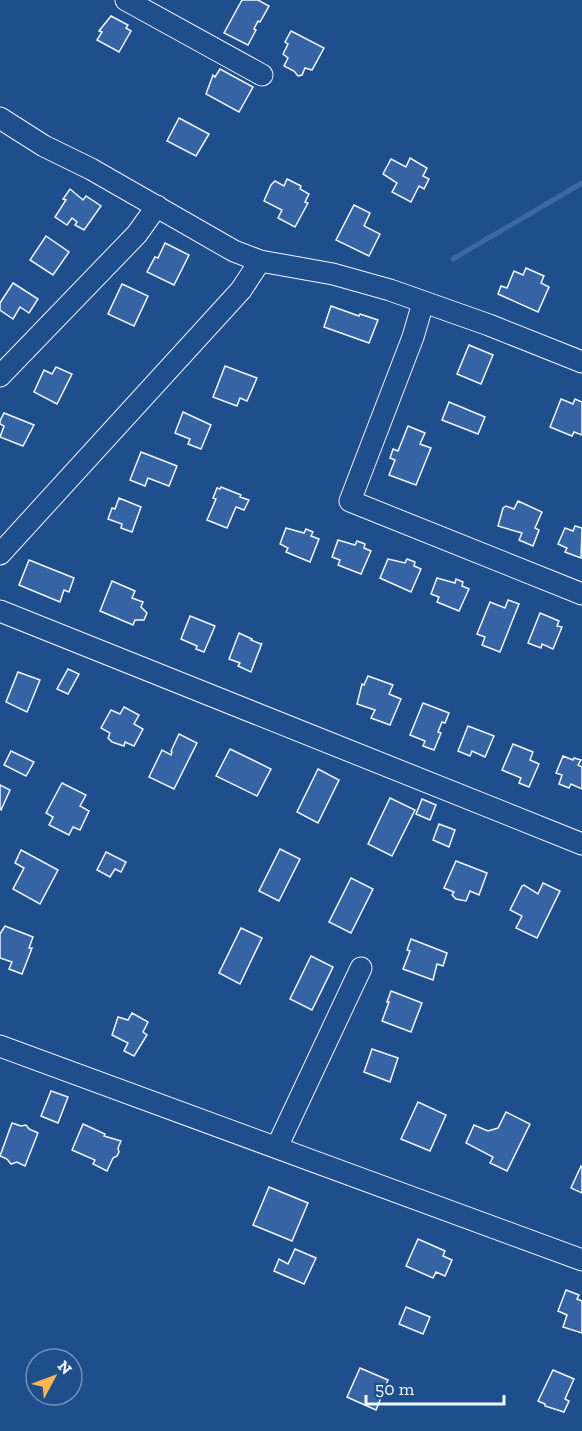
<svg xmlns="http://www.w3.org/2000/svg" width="582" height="1431" viewBox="0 0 582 1431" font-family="'Zilla Slab',serif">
<rect width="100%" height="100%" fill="#1f4e8c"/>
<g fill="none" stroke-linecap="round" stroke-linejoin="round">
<path stroke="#3b69a3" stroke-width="5" d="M453,259L582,183"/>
</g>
<g fill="#3563a3" stroke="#f2f6ff" stroke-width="1.5">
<path d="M242,0H258L269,6L260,22L258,21L254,29L256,30L248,45L224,33Z"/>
<path d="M111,16L128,25L126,28L131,31L119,52L97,40L102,32L99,31Z"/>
<path d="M291,31L324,48L312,70L305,68L302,75L298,76L294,71L284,66L288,58L283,54L288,44L285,42Z"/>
<path d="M220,69L253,87L239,112L206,94L213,75L215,77Z"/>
<path d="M179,118L209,134L196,156L167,141Z"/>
<path d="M410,158L427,168L423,176L429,179L424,189L419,186L411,202L392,192L397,183L383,174L391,159L406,167Z"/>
<path d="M287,179L301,186L300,189L309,194L305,202L308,203L295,227L278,218L282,210L264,201L271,185L275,181L284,186Z"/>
<path d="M70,189L83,200L86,196L101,206L84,230L75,225L77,222L72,218L67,225L55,217L66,200L63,199Z"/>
<path d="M354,205L370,213L364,226L380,234L369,256L336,240Z"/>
<path d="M46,236L69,252L53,275L30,260Z"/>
<path d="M165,243L189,255L174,285L147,272L155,257L158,258Z"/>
<path d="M526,268L544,276L541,283L549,287L538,312L498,294L501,286L507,288L514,271L523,275Z"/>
<path d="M13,283L38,299L29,313L20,307L13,319L0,310V303Z"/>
<path d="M122,284L148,296L134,326L108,314Z"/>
<path d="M331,306L359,316L360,314L378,320L369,343L324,327Z"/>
<path d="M469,345L493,355L481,384L457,374Z"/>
<path d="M225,366L257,378L247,401L240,398L237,406L213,397Z"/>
<path d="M56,367L72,374L57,404L34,392L44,370L52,374Z"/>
<path d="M561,399L573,404L575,399L582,402V435L574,432L572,436L550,427Z"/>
<path d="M449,402L485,417L478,434L442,420Z"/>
<path d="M183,412L211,425L201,449L188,444L190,439L175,433Z"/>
<path d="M4,413L34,425L23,446L0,437L4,426L0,424V421Z"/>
<path d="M408,426L425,433L420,444L431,448L416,485L389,475L395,460L390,458L393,449L398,451Z"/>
<path d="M141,452L177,466L169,486L148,478L145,486L130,480Z"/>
<path d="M221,487L241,495L240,497L249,500L244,510L236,507L227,528L207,520L216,499L213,498L217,488L220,489Z"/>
<path d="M119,498L141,507L132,532L121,528L122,524L108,519L112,508L115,509Z"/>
<path d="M518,501L542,512L535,528L539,530L533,546L519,540L522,533L498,526L503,508L506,506L514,509Z"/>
<path d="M575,526L582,528L581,558L565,552L567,548L558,544L565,528L573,531Z"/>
<path d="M286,528L304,533L306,529L313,532L311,536L319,539L310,562L286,552L288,548L280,544Z"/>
<path d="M338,540L355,545L357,541L365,544L364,548L371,551L361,574L338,565L340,560L332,557Z"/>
<path d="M388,559L405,563L407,559L415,562L414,566L421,569L411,592L380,578Z"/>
<path d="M29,560L74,578L69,592L64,590L60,602L19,585Z"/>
<path d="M437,578L455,583L456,579L463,582L462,586L469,589L459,611L437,602L439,597L431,594Z"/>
<path d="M112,581L135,591L132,598L143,602L141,607L147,613L144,620H135L133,625L100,611Z"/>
<path d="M508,600L519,604L500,652L482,645L485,637L477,634L490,602L505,608Z"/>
<path d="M540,613L559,621L557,626L562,627L553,649L542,644L541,648L528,643Z"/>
<path d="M190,616L215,626L204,652L196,649L197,646L181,639Z"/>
<path d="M239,633L252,639L251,640L261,644L262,643L251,672L238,666L240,663L229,659Z"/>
<path d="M68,669L79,674L68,694L57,689Z"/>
<path d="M18,672L40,680L27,712L6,702Z"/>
<path d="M368,676L393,685L389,694L401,699L390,725L371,718L375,710L357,704L362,684L364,685Z"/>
<path d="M423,703L449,713L445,723L442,722L438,732L441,733L434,750L423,746L425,741L410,735Z"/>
<path d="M124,707L139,715L134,724L143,729L134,746L125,742L124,746L112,742L108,738L110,733L101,728L111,710L120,714Z"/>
<path d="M468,726L494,736L485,757L472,751L470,756L458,751Z"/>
<path d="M179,734L197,743L174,789L149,777L162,750L171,755L172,752L171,751Z"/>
<path d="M513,744L533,752L530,760L539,764L529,787L519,783L521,778L502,770Z"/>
<path d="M230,749L271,769L257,796L216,776Z"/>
<path d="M11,751L34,762L26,776L4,765Z"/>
<path d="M563,756L573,760L574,758L581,760L578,765L582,767V789L571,784L569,788L559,784L562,775L556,773Z"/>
<path d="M318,769L339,780L318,823L297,812Z"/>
<path d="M62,783L86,795L80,806L89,811L80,830L73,827L69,835L49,825L53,817L46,813Z"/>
<path d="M0,785L10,790L1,810L0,809Z"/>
<path d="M390,798L415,810L392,856L368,844Z"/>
<path d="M422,799L436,805L430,820L416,814Z"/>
<path d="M439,824L455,830L449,847L433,840Z"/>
<path d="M280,849L300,859L279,901L259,891Z"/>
<path d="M21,850L58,870L40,904L13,889L24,868L15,863Z"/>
<path d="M106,852L126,862L121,872L115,869L110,877L97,870Z"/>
<path d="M456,861L487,873L479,895L470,891L466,901L456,899L452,895L454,892L444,888Z"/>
<path d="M351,878L373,889L351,933L329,922Z"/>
<path d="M543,883L560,891L537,938L516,928L522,916L510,910L522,886L524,885L538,894Z"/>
<path d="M5,926L33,937L29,948H32L22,974L9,969L12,962L0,958V934Z"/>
<path d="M241,928L262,938L240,984L219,973Z"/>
<path d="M411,939L447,953L443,966L437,964L433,980L403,969L410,951L407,950Z"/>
<path d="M311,956L333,967L312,1010L290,999Z"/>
<path d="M391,991L422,1003L411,1032L382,1021L389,1002H387Z"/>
<path d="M132,1013L148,1022L143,1032L147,1035L134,1056L124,1051L128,1043L112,1035L118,1017L128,1020Z"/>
<path d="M372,1049L398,1058L390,1082L364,1072Z"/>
<path d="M51,1091L68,1097L58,1123L41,1116Z"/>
<path d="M418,1102L446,1115L430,1151L401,1139Z"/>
<path d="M506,1112L530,1124L507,1171L490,1163L493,1157L466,1143L474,1125L488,1131L498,1128Z"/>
<path d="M12,1123L21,1126L26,1125L29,1129L38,1133L25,1166L17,1162L11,1164L7,1159L0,1156Z"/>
<path d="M83,1124L105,1134L104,1136L121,1141L118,1148L119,1152L117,1156L113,1158L107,1171L93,1164L95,1160L72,1150Z"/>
<path d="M581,1166L582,1167V1193L571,1188Z"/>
<path d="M269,1187L308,1203L292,1241L253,1225Z"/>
<path d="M418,1239L445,1251L443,1256L452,1260L445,1276L436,1272L433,1278L406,1266Z"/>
<path d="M295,1249L316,1258L304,1284L274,1271L279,1259L288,1264Z"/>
<path d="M566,1290L579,1295L577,1299L582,1301V1333L563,1327L567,1315L558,1311Z"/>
<path d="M406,1307L430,1317L423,1334L399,1324Z"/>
<path d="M360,1368L388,1380L376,1410L347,1397Z"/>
<path d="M553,1370L574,1379L565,1399L569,1401L564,1412L545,1406V1404L538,1401Z"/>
</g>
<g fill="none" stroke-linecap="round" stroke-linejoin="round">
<g stroke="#f2f6ff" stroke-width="23">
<g id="minor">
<path d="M126,0L262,75"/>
<path d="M0,118L44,146L91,169L234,251L260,261L333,274L390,290L489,325L582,362"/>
<path d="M423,303L413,337L350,501L582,594"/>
<path d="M0,376L137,234L157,206"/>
<path d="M0,554L241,290L260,261"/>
<path d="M0,611L582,844"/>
<path d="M0,1046L582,1260"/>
<path d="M277,1147L361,968"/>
</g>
</g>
<use href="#minor" stroke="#1f4e8c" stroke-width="21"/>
</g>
<g transform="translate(54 1377) rotate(49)"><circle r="28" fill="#1f4e8c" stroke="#7391ba" stroke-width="1.5"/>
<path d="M0-4.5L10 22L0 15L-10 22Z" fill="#ffb74d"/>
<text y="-9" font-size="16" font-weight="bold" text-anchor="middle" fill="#f2f6ff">N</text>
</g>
<path d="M366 1395v9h138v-9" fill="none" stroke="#f2f6ff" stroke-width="3"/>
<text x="375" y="1395" font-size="18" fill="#f2f6ff" stroke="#1f4e8c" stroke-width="4.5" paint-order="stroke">50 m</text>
</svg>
